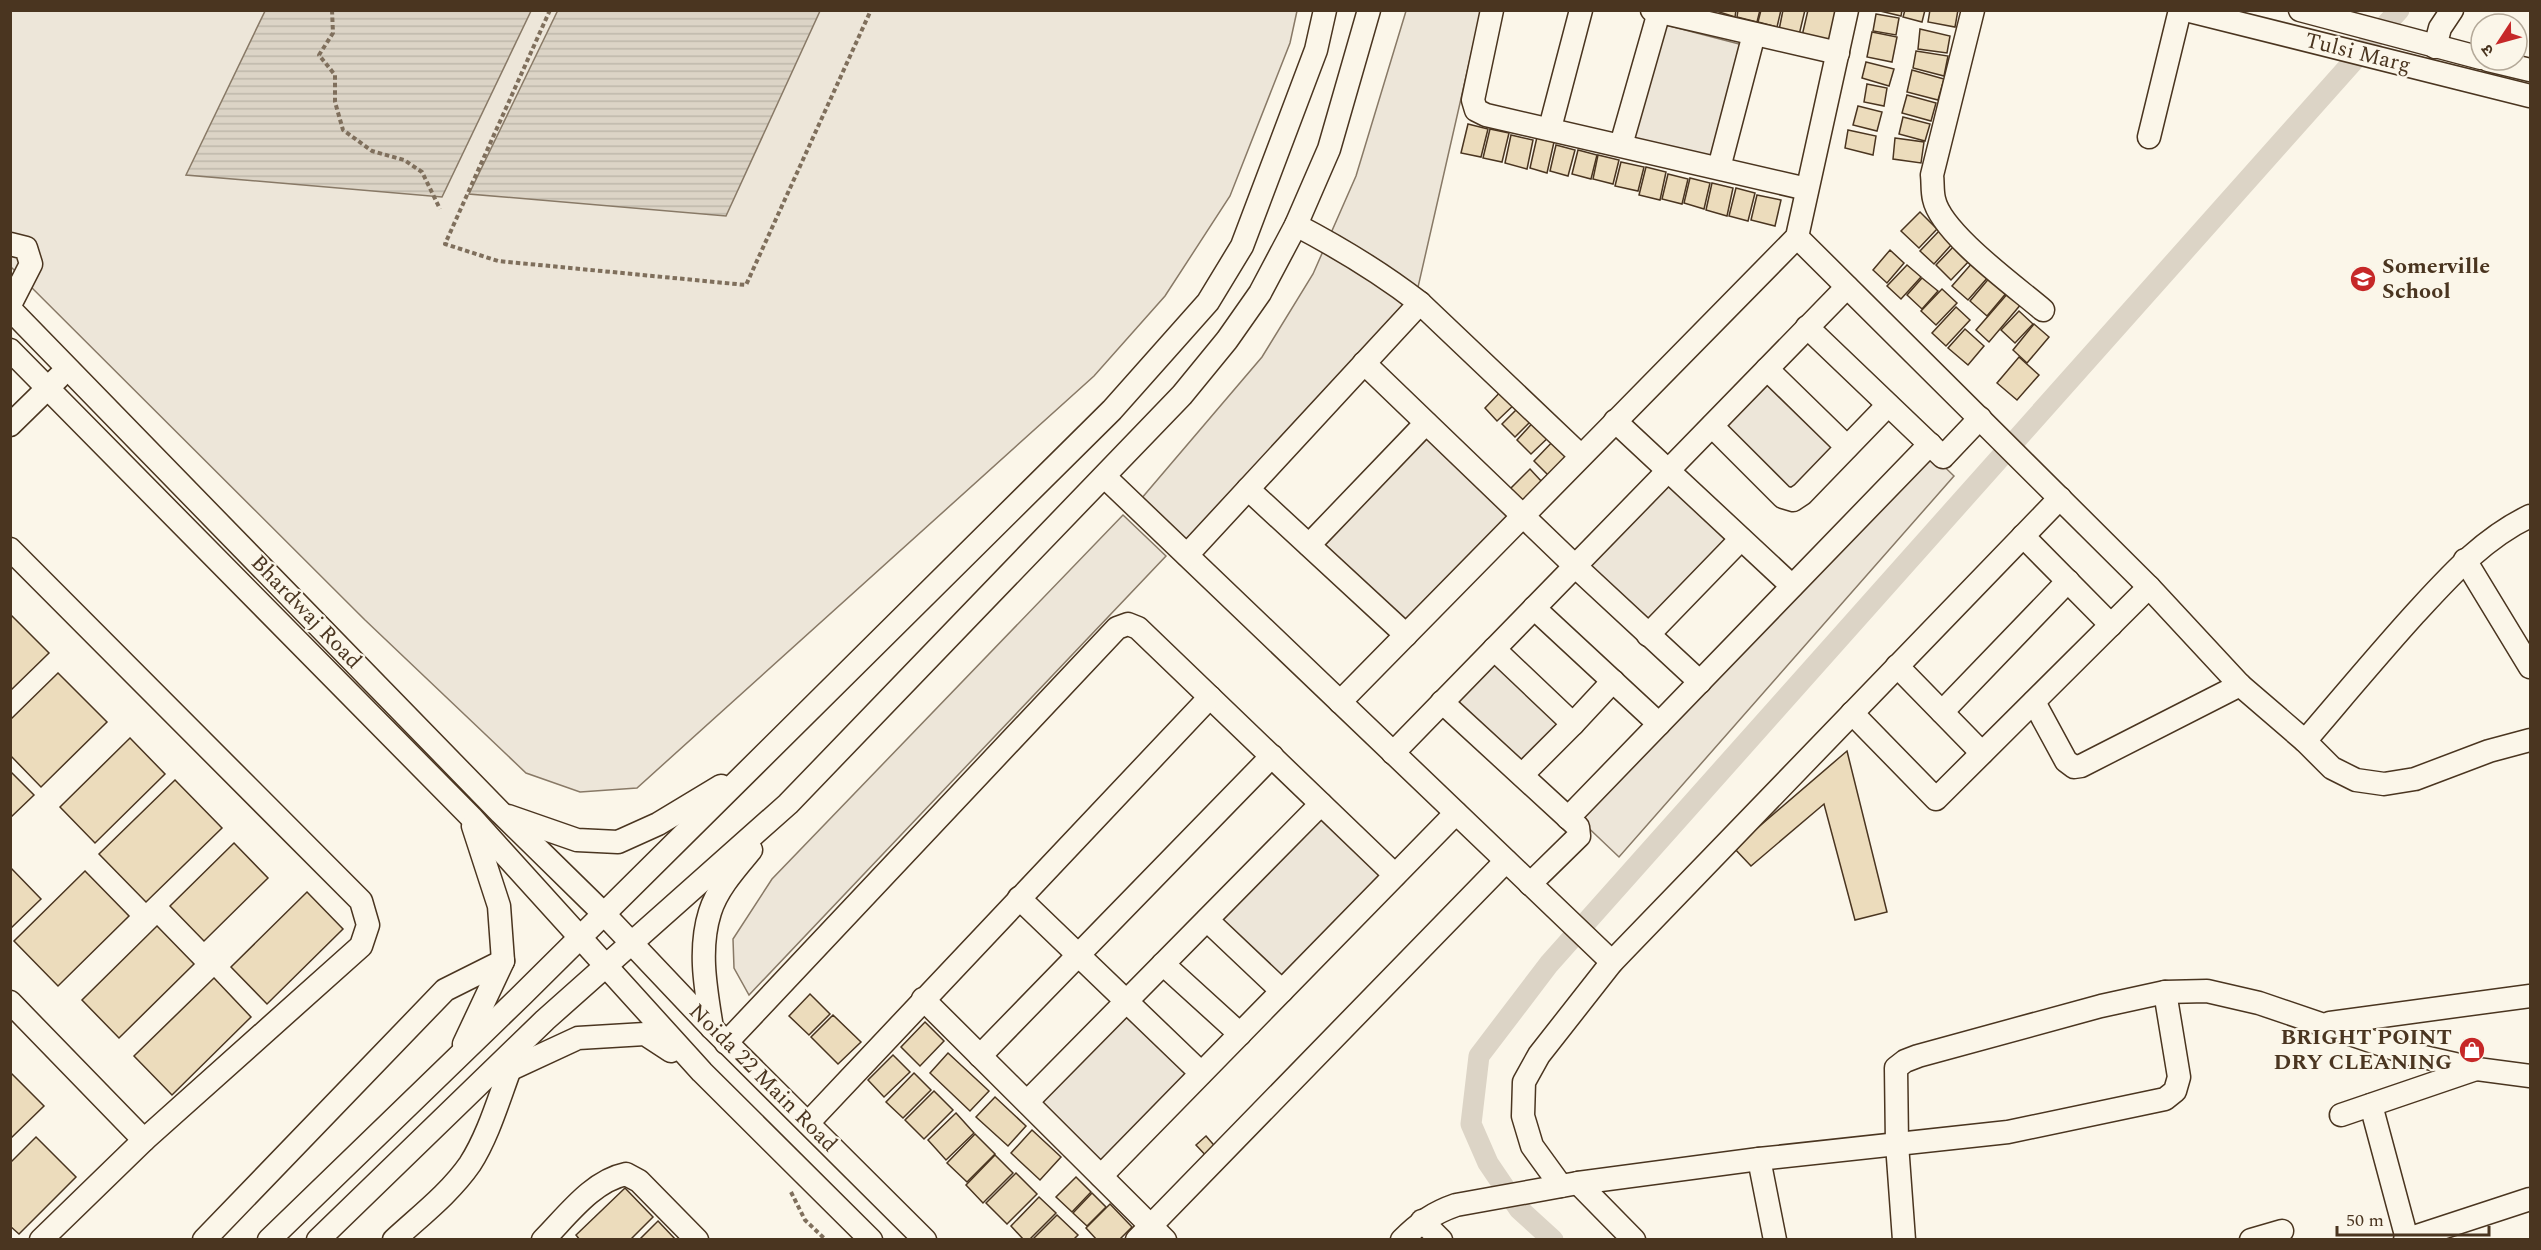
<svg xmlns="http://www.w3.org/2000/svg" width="2541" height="1250" viewBox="0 0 2541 1250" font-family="Spectral,'Noto Sans Devanagari',serif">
<defs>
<pattern id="water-rules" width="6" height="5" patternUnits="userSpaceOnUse" patternTransform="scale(1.5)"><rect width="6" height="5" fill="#dcd4c6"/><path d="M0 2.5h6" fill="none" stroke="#beb7aa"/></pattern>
</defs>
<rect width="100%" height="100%" fill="#fbf6e9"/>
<g fill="#ede6d9" stroke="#887966" stroke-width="1.5">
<path d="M10,11H1297L1290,43L1230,196L1165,296L1094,376L637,788L580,792L526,773L365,620L11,267Z"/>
<path d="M1406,11H1481L1416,296L1185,542L1141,499L1262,357L1313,274L1356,176Z"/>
<path d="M1662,24L1743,45L1714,161L1632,140Z"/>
<path d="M1766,375L1841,447L1793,497L1718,425Z"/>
<path d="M1425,433L1512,517L1405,628L1318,544Z"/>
<path d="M1930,453L1954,476L1619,857L1577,817Z"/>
<path d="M1667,475L1734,539L1649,630L1582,566Z"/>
<path d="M1123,515L1166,556L749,995L734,968L733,939L772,879Z"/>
<path d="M1494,654L1567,723L1522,771L1449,701Z"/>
<path d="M1318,815L1383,878L1282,984L1216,921Z"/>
<path d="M1123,1011L1190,1076L1104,1165L1037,1100Z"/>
</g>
<g fill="url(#water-rules)" stroke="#887966" stroke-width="1.5">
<path d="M558,10L820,11L726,216L469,194Z"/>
<path d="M265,11V10L531,11L442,197L186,175Z"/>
</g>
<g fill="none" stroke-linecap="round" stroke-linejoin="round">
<path stroke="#dcd4c6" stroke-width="21" d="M1553,1240L1519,1209L1488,1163L1471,1124L1479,1056L1549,964L2399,10"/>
</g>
<g fill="#ecdcbc" stroke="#4a3520" stroke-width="1.5">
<path d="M1713,10H1736L1735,17Z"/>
<path d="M1738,10H1760L1757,22L1737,17Z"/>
<path d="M1761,10H1781L1777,27L1758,22Z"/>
<path d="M1783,10H1805L1799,35L1779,30Z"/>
<path d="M1808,10H1836L1829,42L1802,36Z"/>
<path d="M1876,10H1902L1901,16Z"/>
<path d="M1905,10H1925L1922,22L1903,17Z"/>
<path d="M1930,10H1958L1955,27L1928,22Z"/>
<path d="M1876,14L1899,18L1896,35L1873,31Z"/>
<path d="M1920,29L1950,36L1947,53L1918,49Z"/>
<path d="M1872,32L1897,37L1892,62L1867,57Z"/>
<path d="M1916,51L1948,56L1944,76L1913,68Z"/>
<path d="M1866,62L1894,69L1889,86L1862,78Z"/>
<path d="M1912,70L1944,79L1938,100L1907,92Z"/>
<path d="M1867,84L1887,88L1884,106L1864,102Z"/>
<path d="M1907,95L1936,103L1931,121L1902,113Z"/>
<path d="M1858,106L1882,112L1877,131L1853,125Z"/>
<path d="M1903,117L1930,124L1925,141L1899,134Z"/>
<path d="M1468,124L1488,129L1481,157L1461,153Z"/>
<path d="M1490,129L1509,133L1502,162L1483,158Z"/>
<path d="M1848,130L1876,136L1873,155L1845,148Z"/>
<path d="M1511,135L1533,140L1527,169L1505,163Z"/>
<path d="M1537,137L1554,142L1547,173L1530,168Z"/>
<path d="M1895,138L1924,142L1921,163L1893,159Z"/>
<path d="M1556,145L1575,150L1568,176L1550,171Z"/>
<path d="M1578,150L1597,155L1591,179L1572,174Z"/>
<path d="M1598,155L1619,160L1613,184L1593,179Z"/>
<path d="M1621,162L1644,167L1638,191L1615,186Z"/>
<path d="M1646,167L1666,172L1660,200L1639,195Z"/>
<path d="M1668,174L1688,179L1682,204L1662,199Z"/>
<path d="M1690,178L1710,183L1704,209L1684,203Z"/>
<path d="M1712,183L1733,188L1727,216L1706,210Z"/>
<path d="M1736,188L1755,193L1748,221L1729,216Z"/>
<path d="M1757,195L1781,200L1775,226L1751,220Z"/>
<path d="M1920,212L1937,229L1919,248L1901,231Z"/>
<path d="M1939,231L1952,244L1934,264L1920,251Z"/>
<path d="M1954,246L1970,260L1951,280L1936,265Z"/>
<path d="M1890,250L1904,263L1887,283L1873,270Z"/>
<path d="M1973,262L1989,276L1968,300L1952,286Z"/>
<path d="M1907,265L1921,277L1901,299L1887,286Z"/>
<path d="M1991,276L2008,291L1987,316L1970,301Z"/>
<path d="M1922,278L1938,291L1922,309L1907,295Z"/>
<path d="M1942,289L1957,303L1936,325L1921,311Z"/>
<path d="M2009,292L2022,303L1989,342L1976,330Z"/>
<path d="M1956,307L1970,320L1946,346L1932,333Z"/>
<path d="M2019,311L2033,324L2015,343L2001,330Z"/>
<path d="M2034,324L2049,337L2027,363L2013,350Z"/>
<path d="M1965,329L1984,346L1968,365L1948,348Z"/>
<path d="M2019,357L2039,375L2017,400L1997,383Z"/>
<path d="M1506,386L1519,400L1497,421L1485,408Z"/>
<path d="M1523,403L1536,416L1515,437L1502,424Z"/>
<path d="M1537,418L1553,433L1531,454L1517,440Z"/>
<path d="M1555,439L1569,454L1548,475L1534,461Z"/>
<path d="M1530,469L1542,482L1522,502L1509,490Z"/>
<path d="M10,614L49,653L10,691Z"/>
<path d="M58,673L107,722L41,787L10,755V720Z"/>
<path d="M130,738L165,774L95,843L60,807Z"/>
<path d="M1847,751L1887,912L1855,920L1824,804L1751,866L1734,848Z"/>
<path d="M10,771L34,795L10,818Z"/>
<path d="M175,780L222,828L146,902L99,854Z"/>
<path d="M234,843L268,878L204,941L170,906Z"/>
<path d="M10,867L41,899L10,929Z"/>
<path d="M85,871L129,916L58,986L14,941Z"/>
<path d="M307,892L343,929L267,1004L231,967Z"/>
<path d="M157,926L194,964L119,1038L82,1000Z"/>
<path d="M214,978L251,1017L172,1095L134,1056Z"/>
<path d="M810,994L830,1014L809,1035L789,1016Z"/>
<path d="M833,1015L861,1042L838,1064L811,1037Z"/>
<path d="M925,1022L944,1041L920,1066L901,1047Z"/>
<path d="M948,1053L989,1091L970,1111L930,1073Z"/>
<path d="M893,1055L910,1072L884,1097L868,1080Z"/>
<path d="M10,1072L44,1106L10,1139Z"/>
<path d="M914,1073L931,1090L903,1118L886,1102Z"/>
<path d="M934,1091L953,1110L924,1139L905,1120Z"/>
<path d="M995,1097L1026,1126L1008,1146L976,1117Z"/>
<path d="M956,1113L974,1133L946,1160L928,1140Z"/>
<path d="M1032,1130L1061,1157L1040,1180L1011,1153Z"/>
<path d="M975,1134L995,1154L967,1182L947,1163Z"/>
<path d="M1206,1136L1219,1151L1210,1160L1196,1145Z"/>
<path d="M36,1137L76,1177L19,1234L10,1226V1163Z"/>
<path d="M995,1155L1013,1173L983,1203L966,1185Z"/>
<path d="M1016,1173L1037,1194L1007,1224L986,1203Z"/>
<path d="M1076,1177L1091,1192L1072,1212L1056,1197Z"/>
<path d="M625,1188L653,1217L630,1240H580L576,1235Z"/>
<path d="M1092,1193L1106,1207L1087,1226L1073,1213Z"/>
<path d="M1039,1197L1056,1213L1029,1240H1024L1011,1226Z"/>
<path d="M1110,1204L1132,1227L1119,1240H1097L1086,1228Z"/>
<path d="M1057,1215L1078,1235L1073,1240H1032Z"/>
<path d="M658,1221L676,1240H639Z"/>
</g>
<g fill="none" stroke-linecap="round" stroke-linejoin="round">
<g stroke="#4a3520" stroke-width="25">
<g id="minor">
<path d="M1492,10L1473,100L1476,110L1486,115L1807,189"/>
<path d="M1652,10L1838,53"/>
<path d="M1973,10L1932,175C1933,183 1932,191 1934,199C1941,233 2015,286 2043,310"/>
<path d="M2186,10L2530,96"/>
<path d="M2300,10L2481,58"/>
<path d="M2435,47L2440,28L2452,10"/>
<path d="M2488,60L2530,70"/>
<path d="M1550,128L1581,10"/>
<path d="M2149,137L2180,10"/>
<path d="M1621,145L1659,12"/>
<path d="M1719,168L1754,34"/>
<path d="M1296,225C1340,248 1380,272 1420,303"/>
<path d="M1797,237L2149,587L2240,685L2305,741L2332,768L2356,780L2384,784L2415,779L2489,751L2530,740"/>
<path d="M10,244L26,248L31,264L10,305"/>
<path d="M10,309L501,813L604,914L712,1028L925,1240"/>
<path d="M1807,327L1943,457L1980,418"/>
<path d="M10,350L471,817L702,1072L871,1240"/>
<path d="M1364,363L1575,566L1700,682"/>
<path d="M1767,369L1847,447"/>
<path d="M1615,421L1792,586"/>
<path d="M10,425L59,377"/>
<path d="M1712,426L1783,497L1793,500L1802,494L1888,405"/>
<path d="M1105,477L1612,962"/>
<path d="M1248,489L1406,635"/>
<path d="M2023,536L2111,625"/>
<path d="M1309,545L1426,423"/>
<path d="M10,549L361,901L368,925L361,946L144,1140L41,1240"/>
<path d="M1187,555L1420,303L1581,456"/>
<path d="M2465,560L2530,667"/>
<path d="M1534,608L1659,724"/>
<path d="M1648,635L1741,539"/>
<path d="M1494,649L1573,724L1522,775"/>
<path d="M1897,666L1982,753"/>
<path d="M1340,702L1797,237L1847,10"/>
<path d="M1442,702L1578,827L1579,836L1530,884"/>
<path d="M2034,702L2066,761L2074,767L2081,766L2240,685"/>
<path d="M1942,712L2068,581"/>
<path d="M1852,713L1936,799L2149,587"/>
<path d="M1573,724L1613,681"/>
<path d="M2305,741C2341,699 2376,657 2413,616C2449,577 2482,539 2530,516"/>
<path d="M1393,753L1847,287"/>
<path d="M508,816L577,840L618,842L658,824L721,786"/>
<path d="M1568,818L1930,444"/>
<path d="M1019,898L1201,1073"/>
<path d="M1207,920L1282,991"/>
<path d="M1163,964L1240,1034"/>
<path d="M923,999L1165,1240"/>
<path d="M10,1002L144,1140"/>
<path d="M2330,1023L2530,996"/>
<path d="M712,1028C706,990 698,950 710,912C717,889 736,868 751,850"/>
<path d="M726,1043L1117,628L1128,624L1138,628L1395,875"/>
<path d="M464,1044L503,961L499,906L473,826"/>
<path d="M980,1056L1272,756"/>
<path d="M496,1076L578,1038L645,1034L671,1051"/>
<path d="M1027,1102L1321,804"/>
<path d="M2371,1105L2407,1239"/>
<path d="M2341,1115L2476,1069"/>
<path d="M808,1123L1210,697"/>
<path d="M1759,1159L1775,1240"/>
<path d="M1101,1176L1456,813"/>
<path d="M1578,1183L1634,1240"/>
<path d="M1561,1186L1532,1146L1523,1116L1524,1082L1539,1055L1612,962L2060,498"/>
<path d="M1422,1221L1441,1240"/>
<path d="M204,1240L445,990L503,961"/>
<path d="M269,1240L523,994L1112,410L1208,302L1242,246L1316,50L1325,10"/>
<path d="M318,1240L545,1020L788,804L1182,395L1227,340L1260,293L1296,225L1329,149L1369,10"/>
<path d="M394,1240C420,1216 450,1193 470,1164C488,1136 498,1101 510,1069"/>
<path d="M543,1240C567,1216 592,1181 626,1174L639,1181L697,1240"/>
<path d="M1137,1240L1506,861"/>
<path d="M1402,1240C1419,1223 1433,1213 1456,1205L1578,1183L1759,1159L2008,1132L2165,1099L2175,1091L2179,1077L2165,992"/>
<path d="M1904,1240L1897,1144L1896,1068L1905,1061L1918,1056L2101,1006L2165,992L2207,991L2259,1003L2406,1053L2477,1069L2530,1076"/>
<path d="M2251,1240L2282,1231"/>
<path d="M2405,1240L2530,1199"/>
</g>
</g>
<g stroke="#7f6f5c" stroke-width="4" stroke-dasharray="4.5 3" stroke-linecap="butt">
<path d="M332,10L333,33L319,55L335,75V102L343,130L372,151L404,160L422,172L440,209"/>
<path d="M550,10L445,244L498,261L746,285L871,10"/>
<path d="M791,1192L805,1220L826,1240"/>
</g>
<use href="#minor" stroke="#fbf6e9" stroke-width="22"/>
</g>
<defs>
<g id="school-disc" transform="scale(1.35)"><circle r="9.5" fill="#c62828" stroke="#fbf6e9"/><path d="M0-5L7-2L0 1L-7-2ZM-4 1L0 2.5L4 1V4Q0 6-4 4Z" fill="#fff"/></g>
<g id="shop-disc" transform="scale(1.35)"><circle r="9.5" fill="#c62828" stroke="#fbf6e9"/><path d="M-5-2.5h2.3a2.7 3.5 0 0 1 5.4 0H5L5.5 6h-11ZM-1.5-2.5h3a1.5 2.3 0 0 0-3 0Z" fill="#fff"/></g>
</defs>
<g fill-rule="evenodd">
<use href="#school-disc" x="2363" y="279"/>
<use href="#shop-disc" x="2472" y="1050"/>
</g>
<g text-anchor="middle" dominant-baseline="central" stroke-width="4.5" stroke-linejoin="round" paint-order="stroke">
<g font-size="22" fill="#4a3520" stroke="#fbf6e9">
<text transform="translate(2358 53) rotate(14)">Tulsi Marg</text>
<text transform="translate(306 612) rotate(46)">Bhardwaj Road</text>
<text transform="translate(763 1078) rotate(45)">Noida 22 Main Road</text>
</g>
<g font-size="22" font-weight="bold" fill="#4a3520" stroke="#fbf6e9" text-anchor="start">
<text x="2382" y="266">Somerville<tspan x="2382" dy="25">School</tspan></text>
<text x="2452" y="1037" text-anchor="end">BRIGHT POINT<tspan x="2452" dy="25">DRY CLEANING</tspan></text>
</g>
</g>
<rect width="2541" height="1250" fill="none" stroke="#4a3520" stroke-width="24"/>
<g transform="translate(2499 42) rotate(234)"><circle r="28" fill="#fbf6e9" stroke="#b4a999" stroke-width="1.5"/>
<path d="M0-4.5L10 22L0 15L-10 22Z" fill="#c62828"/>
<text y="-9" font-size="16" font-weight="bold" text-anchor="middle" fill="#4a3520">उ</text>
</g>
<path d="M2337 1226v9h152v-9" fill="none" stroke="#4a3520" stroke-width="3"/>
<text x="2346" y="1226" font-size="18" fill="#4a3520" stroke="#fbf6e9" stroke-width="4.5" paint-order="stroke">50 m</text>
</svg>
